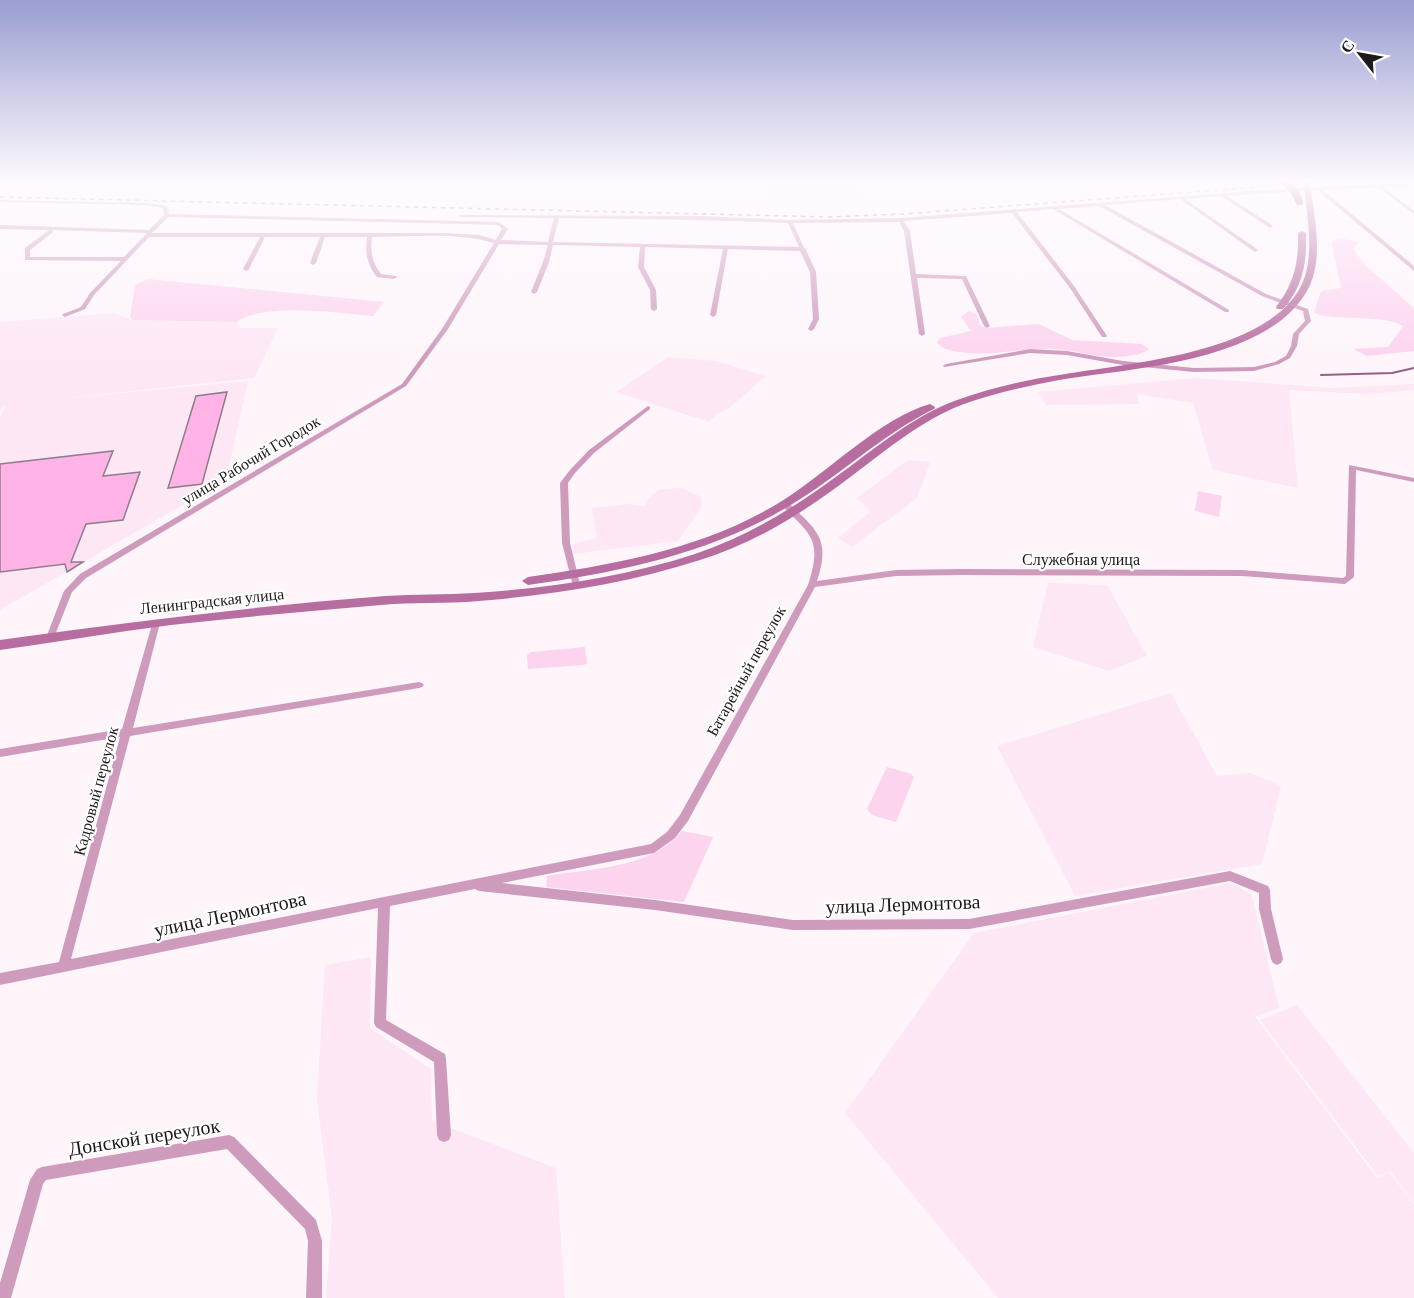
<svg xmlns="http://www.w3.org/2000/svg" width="1414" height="1298" viewBox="0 0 1414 1298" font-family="'Crimson Pro',serif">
<rect width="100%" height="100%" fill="#fdf5fa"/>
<g fill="#fde7f5">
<path d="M765,182H857L861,194H766Z"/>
<path d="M115,313L132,320L236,322L240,328H278L254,378L58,399L248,381L226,480L0,610V417L7,406L0,409V322Z"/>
<path d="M669,357L716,361L766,376L728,409L717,414L709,422L616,392Z"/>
<path d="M1196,378L1333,388L1414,384V390L1368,394L1289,390L1298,488L1213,470L1193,403L1137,394L1139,404L1046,405L1038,392Z"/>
<path d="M908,460L930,462L917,498L852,547L838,538L871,511L857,498Z"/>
<path d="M683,488L701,497L702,506L678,541L574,554L573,544L597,538L592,508L629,504L645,506L649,498L660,489Z"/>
<path d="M1048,583L1107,585L1147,656L1109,671L1033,647Z"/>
<path d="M1171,693L1217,776L1251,773L1281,786L1262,864L1075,896L997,746Z"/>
<path d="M1231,883L1252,895L1279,1008L1255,1017L1377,1178L1389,1172L1414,1204V1298H998L845,1113L974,933Z"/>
<path d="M371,957L370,1028L431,1069L432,1121L556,1168L565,1298H326L332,1218L317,1099L325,965Z"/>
<path d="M1297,1005L1414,1153V1203L1390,1171L1378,1176L1260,1020Z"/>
</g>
<g fill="#fcd4ee">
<path d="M1340,238L1358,242L1353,249L1365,265L1414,308V351L1367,356L1353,349L1388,347L1403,326C1383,313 1325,322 1314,312L1321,291L1341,288L1332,244L1333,241Z"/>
<path d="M148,279L384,302L373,316C337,313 266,302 236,322L132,320L130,317L135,285Z"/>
<path d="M969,311L976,313L980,325L986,328L1039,324L1072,340L1142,344L1149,349C1142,355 1128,356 1119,357C1097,358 1076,350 1054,349C1026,347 999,355 972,353C960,352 946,352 937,343L940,338L971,331L961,317Z"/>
<path d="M1198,491L1222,496L1219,517L1195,511Z"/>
<path d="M585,647L587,663L584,665L528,669L527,655L531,652Z"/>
<path d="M887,767L911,774L914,777L896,822L872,815L867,809Z"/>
<path d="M682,831L713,837L684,902L546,887L547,876C592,868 651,869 682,831Z"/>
</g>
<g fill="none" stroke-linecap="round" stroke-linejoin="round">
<path stroke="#936083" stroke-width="2" d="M1321,375L1392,373L1414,368"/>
</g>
<g fill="#ffb3e6" stroke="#8c7f88" stroke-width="1.5">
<path d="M227,392L202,484L168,488L196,396Z"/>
<path d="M113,451L103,476L140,472L123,520L86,524L71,562H83L67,572L65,564L0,572V464Z"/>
</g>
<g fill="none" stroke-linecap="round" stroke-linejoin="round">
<g fill="#ce9bbd" fill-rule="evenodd">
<path d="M1414,183V185L1383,187L1414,211V214L1378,187L1323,190L1414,266V271L1317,190L1227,196L1272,225L1273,226L1270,228L1221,196L1185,199L1257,249L1258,250L1255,252L1180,199L1105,205L1266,294L1308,309L1311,321L1299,334L1297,346L1290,358L1279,364L1254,371L1194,372L1123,365L1067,355L1030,353L944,367L943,366L946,364L1030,349L1067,351L1123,361L1194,368L1254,367L1275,362L1286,356L1291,346L1293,334L1305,321L1303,311L1262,296L1099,206L1059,209L1229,310V312H1225L1053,209L1017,212L1074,286L1107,336L1106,337H1102L1070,288L1012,213L904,221L910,231L916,274L966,276L990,326L987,328L984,326L962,279L917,278L925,334L922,336L919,334L904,231L899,222L793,223L804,248L807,249L806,250L816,272L819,319L814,329L811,331L808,329L813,319L810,272L800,251L728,249L716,315L713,317L710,315L723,249L645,247L644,267L656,290L657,309L654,311L651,309L650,290L638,267L640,247L553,245L549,262L537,292L534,294L531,292L543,262L548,245L499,244L448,329L406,386L86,578L72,592L53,640H47L46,638L64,591L80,574L402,384L442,329L494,243C456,232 412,237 372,237C370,251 372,263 381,274L396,276L397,277L394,279L377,277C367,265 365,252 367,237H325L316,263L313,265L310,263L320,237H265L249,269L246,271L243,269L260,237H149L94,295L85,309L65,317L62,315L63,314L81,307L90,293L121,261L25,260V248L49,230L0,229V225L149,230L164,215L163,208L147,205L0,202V200L147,203L167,206L169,214L499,222L508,229L501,240L548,242L554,218L460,217L458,216L460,215L700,216L790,220L901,218L1280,189ZM168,217L464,224L498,225L502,229L496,240L480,235L444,233H152ZM559,218L700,220L788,223L799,247L553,242ZM53,230L147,233L124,257H30V250L53,232Z"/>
<path d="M648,406L650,407V409L594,453L575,473L568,483L570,543L580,584L576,587L573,586L562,543L560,483L570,470L589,450Z"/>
<path d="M1349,465L1414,478V482L1356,470L1354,577L1345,584L1242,576L961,575L896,576L815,587L688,821L675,838L654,853L502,883L655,900L793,920L969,919L1230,871L1268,886L1270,890L1271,909L1283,959L1281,963L1277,965L1273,963L1271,959L1259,909V893L1230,881L969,929L793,930L655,910L479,891L475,889L390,906L386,1020L445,1054L446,1059L451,1135L449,1140L444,1142L439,1140L437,1135L434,1062L376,1027L374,1023L378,908L0,985V973L59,962L120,737L0,757V749L122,729L153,621L156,620L160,623L133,728L419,682L422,683L424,685L422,687L419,688L130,736L71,959L651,844L667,832L680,815L808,585C822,541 813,536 782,506V502H788C817,531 831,538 817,581L896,570L961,569L1242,570L1343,578L1346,576Z"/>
<path d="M229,1135L234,1137L316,1220L322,1241V1298H306L308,1241L305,1229L227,1149L46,1180L43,1184L11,1298H0V1283L30,1180L37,1169L42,1167Z"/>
</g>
<g fill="#b76da0" fill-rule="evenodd">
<path d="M1303,180H1310C1313,212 1324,254 1310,285C1274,362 1132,368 1059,380C1027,386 995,393 964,404C919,421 883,453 845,481C801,514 753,544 700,560C629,583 553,595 479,601C446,604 413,602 381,605C311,611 241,617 171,625C114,632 57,642 0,650V640C128,622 256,606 385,596C415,594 445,595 475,593C548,588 625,577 695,554C742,538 786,513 826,484C869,454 908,418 957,400C990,388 1025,380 1059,375C1126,363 1269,354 1302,284C1316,253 1306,212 1303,180Z"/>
<path d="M1302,231L1306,233C1307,262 1303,287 1283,309H1277L1276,307C1294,284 1299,262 1298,233Z"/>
<path d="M930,404L935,407L934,409C881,435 840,476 789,506C709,554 619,572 528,585L522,581L528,577C617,564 708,548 785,499C829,471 881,418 930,404Z"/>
</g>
<path fill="#9b3882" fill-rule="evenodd" d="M1277,180C1291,180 1303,191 1303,205H1297L1290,191Z"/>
<path stroke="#80797d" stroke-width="1.5" stroke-dasharray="4.5 4.5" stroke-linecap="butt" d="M0,197L829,217L903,214L1353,180"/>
</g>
<linearGradient id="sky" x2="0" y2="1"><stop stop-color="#9a9ed1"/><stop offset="0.5" stop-color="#fefafd"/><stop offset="1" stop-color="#fefafd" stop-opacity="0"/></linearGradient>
<rect width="1414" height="362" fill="url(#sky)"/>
<g text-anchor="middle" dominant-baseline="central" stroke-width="4.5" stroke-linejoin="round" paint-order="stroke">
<g font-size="16" fill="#1e191c" stroke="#fff">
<text transform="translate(251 460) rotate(-31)">улица Рабочий Городок</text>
<text x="1081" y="559">Служебная улица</text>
<text transform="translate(212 601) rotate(-6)">Ленинградская улица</text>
<text transform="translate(746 671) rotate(-61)">Батарейный переулок</text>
<text transform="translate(96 791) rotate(-75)">Кадровый переулок</text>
</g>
<g font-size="20" fill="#1e191c" stroke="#fff">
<text transform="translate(903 904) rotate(-2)">улица Лермонтова</text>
<text transform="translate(230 914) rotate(-12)">улица Лермонтова</text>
<text transform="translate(144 1137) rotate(-9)">Донской переулок</text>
</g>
</g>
<g transform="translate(1360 54) rotate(301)" stroke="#ffffff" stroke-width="4.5" paint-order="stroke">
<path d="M0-4.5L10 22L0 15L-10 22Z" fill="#1e191c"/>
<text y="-9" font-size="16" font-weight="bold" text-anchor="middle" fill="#1e191c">С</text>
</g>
</svg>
